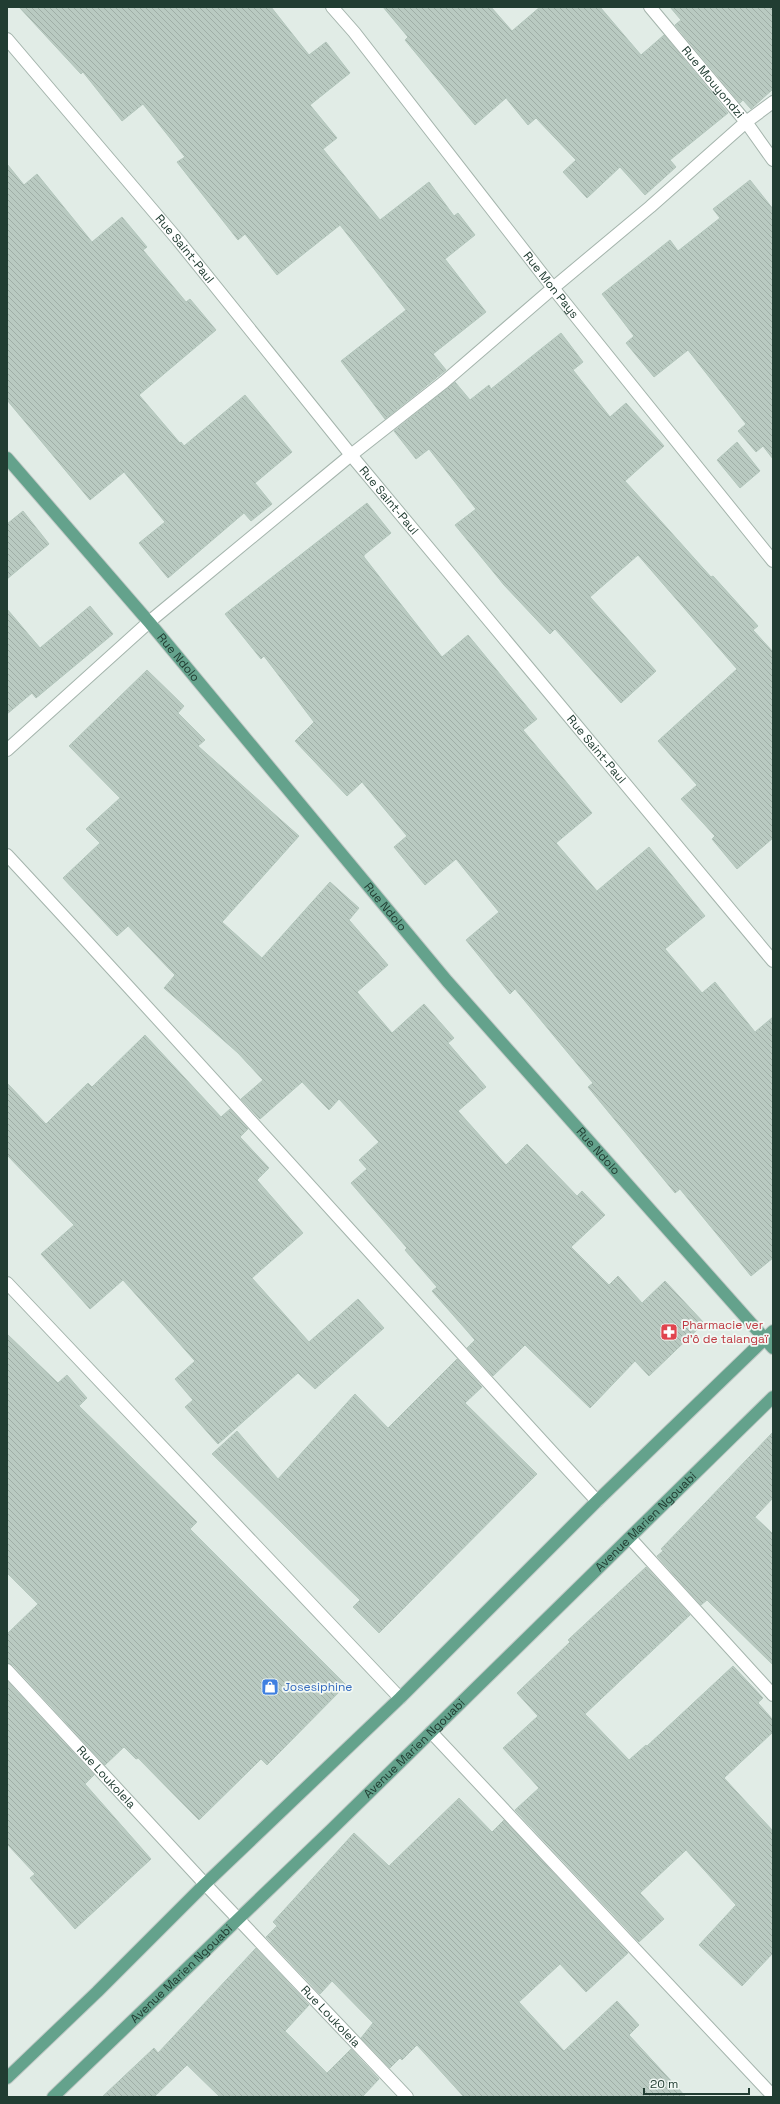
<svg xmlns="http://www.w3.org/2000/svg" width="780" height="2104" viewBox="0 0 780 2104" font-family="'Space Grotesk',sans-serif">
<defs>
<pattern id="building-back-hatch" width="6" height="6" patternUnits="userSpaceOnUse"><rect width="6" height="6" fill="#b9cac1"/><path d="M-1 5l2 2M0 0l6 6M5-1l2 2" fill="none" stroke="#9faea6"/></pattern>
</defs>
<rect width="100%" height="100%" fill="#e1ece6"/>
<g fill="url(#building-back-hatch)" stroke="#b3c6bc">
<path d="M19,7H271L309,55L326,42L350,73L310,105L337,138L323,149L380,220L429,182L454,216L458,213L475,235L445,259L486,312L433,354L446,370L385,419L341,361L406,310L340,225L277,275L245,234L238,240L177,162L185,157L143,104L122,121L83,72L81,74Z"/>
<path d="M383,7H491L512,31L540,7H600L641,55L664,35L728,113L670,160L676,167L645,195L620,167L587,198L563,172L576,160L536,118L528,125L506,98L475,125L405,40L408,37Z"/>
<path d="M670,7H773V89L751,109L743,100L740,103L675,25L681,20Z"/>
<path d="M7,164L24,185L37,174L92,242L122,217L147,247L143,250L186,302L190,299L216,330L139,395L180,443L181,442L184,446L245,395L292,452L255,483L272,504L251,521L244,513L168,578L139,543L165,522L124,472L90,500L7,400Z"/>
<path d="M750,180L773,209V459L763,446L756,452L738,431L746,424L688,350L654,377L626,343L634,336L602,294L670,240L678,251L720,218L713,209Z"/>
<path d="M561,333L583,362L573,370L610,417L626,403L664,446L625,481L711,577L713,576L758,626L753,630L773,652V838L737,869L712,839L715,836L681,799L697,785L658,741L737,669L638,555L590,597L656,671L621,703L555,629L550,634L504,585L455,525L476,509L429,449L416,459L394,431L455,382L470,400L489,385L491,389Z"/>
<path d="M737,442L760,471L740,488L717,460Z"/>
<path d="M367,503L391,533L364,555V557L442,657L468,635L537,719L523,730L592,813L556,843L597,891L649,847L705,916L665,949L702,993L715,982L755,1032L773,1017V1258L751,1276L680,1189L675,1193L588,1087L593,1083L515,989L510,994L466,940L499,912L456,859L425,885L394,847L407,836L362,782L347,796L295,741L314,722L264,656L261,659L225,614Z"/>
<path d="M23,511L49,544L7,579V524Z"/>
<path d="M90,606L113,634L36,698L32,693L7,714V609L40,648Z"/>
<path d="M147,670L184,706L178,713L205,740L198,746L299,836L222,922L262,958L330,882L359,908L349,920L388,965L357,992L392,1033L424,1004L454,1038L448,1043L486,1087L458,1111L506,1165L527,1144L577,1196L582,1191L605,1215L571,1247L609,1285L618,1276L642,1303L665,1281L704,1323L649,1376L635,1361L590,1408L525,1345L493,1376L467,1348L475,1340L432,1291L437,1287L405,1250L407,1248L351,1183L367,1169L359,1160L379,1142L339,1099L329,1110L302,1082L260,1119L241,1099L263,1080L238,1053L164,988L175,975L128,926L117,936L63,878L100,843L86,829L120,798L69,746Z"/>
<path d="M145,1035L221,1117L230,1109L248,1129L240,1137L269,1168L257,1180L303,1233L252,1278L309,1342L358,1299L384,1328L315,1389L298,1373L218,1444L185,1407L193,1400L175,1379L195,1361L123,1280L90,1309L41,1254L74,1225L7,1155V1083L46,1124L88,1083L92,1087Z"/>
<path d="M7,1334L58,1383L67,1375L87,1398L79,1406L197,1522L190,1529L346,1685L267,1765L261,1759L199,1820L138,1758L136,1759L124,1747L105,1765L13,1665L7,1663V1634L38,1604L7,1573Z"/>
<path d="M457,1359L482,1387L465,1403L537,1474L379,1633L353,1607L360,1600L212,1454L237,1431L278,1479L355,1394L388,1428Z"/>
<path d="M773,1432V1498L755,1517L773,1534V1665L707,1600L701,1605L657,1556L663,1551L661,1549Z"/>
<path d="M646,1567L690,1615L585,1714L629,1760L646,1745L647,1746L733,1666L763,1698L758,1703L773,1720V1732L724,1778L773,1831V1953L742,1986L699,1945L736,1905L686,1850L640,1893L664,1919L639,1942L515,1810L539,1788L503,1748L538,1716L517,1693L570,1642L568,1640Z"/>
<path d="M7,1681L94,1775L85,1784L151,1859L75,1929L30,1878L35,1874L7,1844Z"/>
<path d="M459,1798L492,1832L504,1820L628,1953L586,1992L560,1964L519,2002L564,2051L617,2001L639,2025L629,2035L686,2097H464L417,2045L402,2060L400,2058L390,2068L361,2038L373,2023L332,1981L320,1994L266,1937L277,1926L273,1922L354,1833L389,1866Z"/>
<path d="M256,1948L309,2005L285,2031L327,2073L351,2049L379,2079L362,2097H220L187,2065L154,2097H102L154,2048L158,2053Z"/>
</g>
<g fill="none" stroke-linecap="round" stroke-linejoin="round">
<g stroke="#a4b4ac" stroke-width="14">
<g id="street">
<path id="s1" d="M332,7L354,32L553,288L773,561"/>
<path id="s2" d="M650,7L746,122L773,160"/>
<path id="s3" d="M7,39L178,240L351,455L773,961"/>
<path d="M7,750L149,622L351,455L444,382L553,288L650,207L746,122L773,102"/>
<path d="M7,855C205,1068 399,1286 597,1501"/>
<path d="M7,1283L400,1698"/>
<path d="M630,1538L773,1695"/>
<path id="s4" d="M7,1670L205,1884L407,2097"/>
<path d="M431,1732L773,2096"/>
</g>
</g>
<g stroke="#c1c9c6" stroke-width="14">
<g id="primary">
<path id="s5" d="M7,458L149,622L447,981L773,1348"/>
<path d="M7,2078L97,1992L205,1884L400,1698L597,1501L773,1331"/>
<path id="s6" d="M53,2097L332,1829L773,1397"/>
</g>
</g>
<use href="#street" stroke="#fff" stroke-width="12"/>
<use href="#primary" stroke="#64a28c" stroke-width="12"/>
</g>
<defs>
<g id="pharmacy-square" transform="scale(0.9)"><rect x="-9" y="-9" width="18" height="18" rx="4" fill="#e0444e" stroke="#f1f8f4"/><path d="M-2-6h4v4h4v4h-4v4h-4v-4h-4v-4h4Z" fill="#fff"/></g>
<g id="shop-square" transform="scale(0.9)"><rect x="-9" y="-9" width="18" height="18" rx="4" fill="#3f7fe0" stroke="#f1f8f4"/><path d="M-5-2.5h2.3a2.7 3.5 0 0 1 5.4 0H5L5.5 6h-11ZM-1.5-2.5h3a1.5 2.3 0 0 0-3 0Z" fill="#fff"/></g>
</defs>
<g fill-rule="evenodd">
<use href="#pharmacy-square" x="669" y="1332"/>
<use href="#shop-square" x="270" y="1687"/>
</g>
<g text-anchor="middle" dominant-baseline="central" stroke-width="3.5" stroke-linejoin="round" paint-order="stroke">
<g font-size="12" fill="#213d32" stroke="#f1f8f4">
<text stroke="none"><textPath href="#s2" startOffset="98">Rue Mouyondzi</textPath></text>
<text stroke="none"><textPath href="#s3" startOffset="275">Rue Saint-Paul</textPath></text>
<text stroke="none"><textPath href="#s1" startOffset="354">Rue Mon Pays</textPath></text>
<text stroke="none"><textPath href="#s3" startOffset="599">Rue Saint-Paul</textPath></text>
<text stroke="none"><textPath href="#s5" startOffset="263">Rue Ndolo</textPath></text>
<text stroke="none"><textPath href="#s3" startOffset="923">Rue Saint-Paul</textPath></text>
<text stroke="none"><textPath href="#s5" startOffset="587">Rue Ndolo</textPath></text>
<text stroke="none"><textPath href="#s5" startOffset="911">Rue Ndolo</textPath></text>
<text stroke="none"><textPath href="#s6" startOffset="826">Avenue Marien Ngouabi</textPath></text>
<text stroke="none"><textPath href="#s6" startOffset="502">Avenue Marien Ngouabi</textPath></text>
<text stroke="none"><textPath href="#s4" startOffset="146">Rue Loukolela</textPath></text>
<text stroke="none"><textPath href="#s6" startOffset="178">Avenue Marien Ngouabi</textPath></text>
<text stroke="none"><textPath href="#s4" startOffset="474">Rue Loukolela</textPath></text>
</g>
<g font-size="12" fill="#be3a42" stroke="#f1f8f4" text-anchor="start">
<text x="682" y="1325">Pharmacie ver<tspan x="682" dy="14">d'ô de talangaï</tspan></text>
</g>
<g font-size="12" fill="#366cbe" stroke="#f1f8f4" text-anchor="start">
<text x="283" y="1687">Josesiphine</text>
</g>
</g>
<rect width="780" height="2104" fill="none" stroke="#213d32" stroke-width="16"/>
<path d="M644 2088v6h105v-6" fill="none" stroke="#213d32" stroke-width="2"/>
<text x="650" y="2088" font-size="12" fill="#213d32" stroke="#f1f8f4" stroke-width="3" paint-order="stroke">20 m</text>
</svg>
